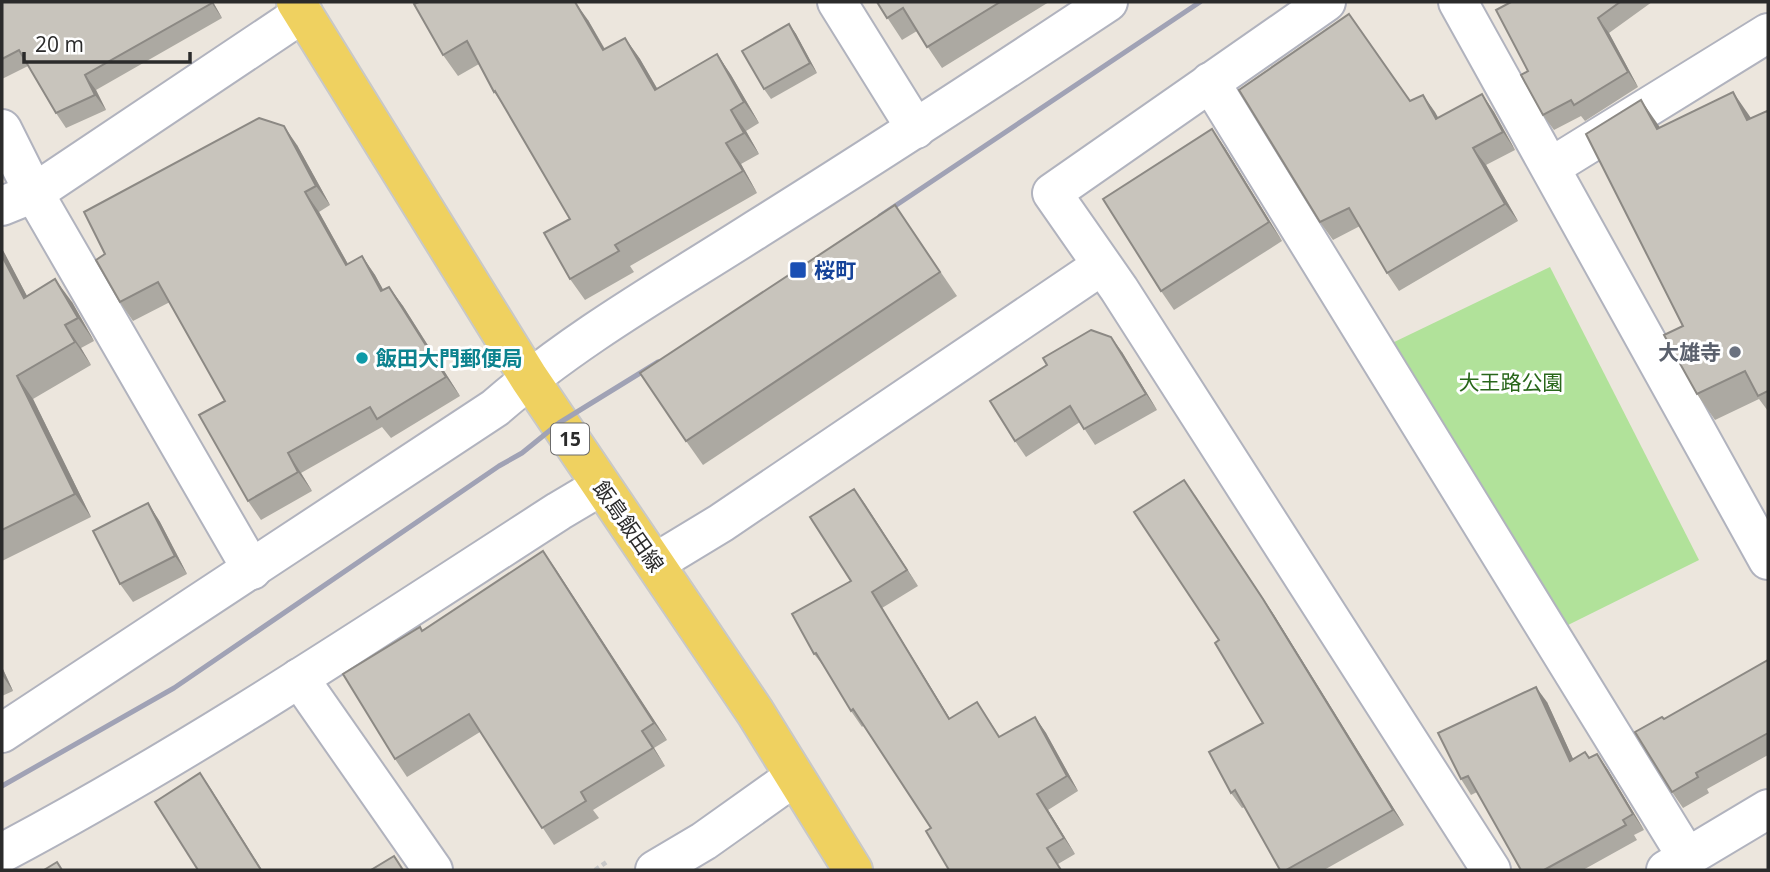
<svg xmlns="http://www.w3.org/2000/svg" width="1770" height="872" viewBox="0 0 1770 872" font-family="'Open Sans','Noto Sans JP',sans-serif">
<rect width="100%" height="100%" fill="#ece6dd"/>
<path fill="#b1e29a" d="M1550,267L1699,560L1560,629L1388,345Z"/>
<g fill="none" stroke-linecap="round" stroke-linejoin="round">
<g stroke="#b1b3be" stroke-width="42">
<g id="minor">
<path d="M837,2L916,129"/>
<path d="M1326,2L1052,193L1119,289L1491,870"/>
<path d="M1458,2L1768,560"/>
<path d="M1210,82L1687,857"/>
<path d="M2,129L34,193L252,570"/>
<path d="M1551,167L1768,33"/>
<path d="M2,206L34,193L303,13"/>
<path d="M655,563L721,523L1101,266"/>
<path d="M299,678L433,870"/>
<path d="M2,733L495,408C575,338 668,286 757,229C875,155 992,79 1108,2"/>
<path d="M2,853C194,751 376,629 559,511L601,486"/>
<path d="M1666,870L1768,809"/>
</g>
</g>
<g stroke="#b1b3be" stroke-width="42">
<path id="tertiary" d="M655,870L704,841L794,777"/>
</g>
<g stroke="#c8c8c8" stroke-width="42">
<path id="primary" d="M296,2L529,378L755,712L853,870"/>
</g>
<path stroke="#c8c8c8" stroke-width="4.5" stroke-dasharray="5 3.5" stroke-linecap="butt" d="M595,870L608,861"/>
<use href="#minor" stroke="#fff" stroke-width="38"/>
<use href="#tertiary" stroke="#fff" stroke-width="38"/>
<use href="#primary" stroke="#efd160" stroke-width="38"/>
<g stroke="#a0a2b5" stroke-width="5">
<path d="M880,216L1200,2"/>
<path d="M2,786L174,688L499,466L522,453L559,423L658,362"/>
</g>
</g>
<g fill="#aca9a2">
<path d="M2,2H213L222,18L96,90L106,110L66,128L56,113L28,66L2,79Z"/>
<path d="M419,2L588,20L605,49L625,38L640,59L657,88L717,54L731,75L759,123L746,131L759,154L741,164L757,193L630,266L634,272L585,300L570,279V219L506,109L494,92L479,64L458,76L443,55Z"/>
<path d="M877,2H1049L942,68L917,31L902,40Z"/>
<path d="M1511,2H1652L1609,33L1638,87L1585,121L1581,116L1554,130L1543,115L1528,71Z"/>
<path d="M789,24L796,34L817,73L771,99L764,89Z"/>
<path d="M1482,94L1494,112L1515,150L1486,165L1518,221L1399,291L1387,273L1360,226L1333,240L1320,222L1410,101L1423,95L1438,118Z"/>
<path d="M1768,112V411L1759,399L1715,420L1697,394L1683,326L1660,128L1751,118Z"/>
<path d="M1212,129L1225,148L1282,241L1174,310L1161,291Z"/>
<path d="M297,145L330,205L319,212L348,264L362,256L375,275L383,290L389,287L403,306L460,396L391,438L382,427L301,473L312,491L261,520L248,501L225,401L170,302L133,321L120,302Z"/>
<path d="M895,205L957,296L703,465L686,441Z"/>
<path d="M2,249L27,296L72,302L94,341L81,348L91,365L33,399L91,517L2,561Z"/>
<path d="M1122,352L1157,410L1095,445L1080,422L1026,457L1015,441Z"/>
<path d="M854,489L918,586L882,608L950,719L987,717L1000,737L1035,717L1046,733L1078,791L1048,810L1075,854L1058,864L931,828L864,725L862,727L851,711L826,669L814,654L851,581Z"/>
<path d="M1195,495L1274,615L1404,825L1324,870H1280L1245,807L1242,808L1231,793L1263,723L1219,640Z"/>
<path d="M148,503L160,522L187,574L133,602L120,584Z"/>
<path d="M543,551L667,740L654,748L665,766L593,810L599,818L554,845L480,732L407,777L395,759L423,631Z"/>
<path d="M1768,660V755L1707,789L1709,793L1683,808L1672,792L1664,719Z"/>
<path d="M2,667L13,691L2,696Z"/>
<path d="M1547,702L1573,759L1585,752L1590,758L1597,754L1608,770L1644,830L1634,835L1637,840L1583,870H1521L1477,792L1471,795L1461,779Z"/>
</g>
<g fill="#8c8984">
<path d="M211,2H213L222,18Z"/>
<path d="M575,2L588,20L617,71L603,50Z"/>
<path d="M1598,18L1609,33L1638,87L1628,72Z"/>
<path d="M789,24L796,34L817,73L810,63Z"/>
<path d="M625,38L640,59L670,111L655,90Z"/>
<path d="M717,54L731,75L759,123L744,102Z"/>
<path d="M85,75L96,90L106,110L95,95Z"/>
<path d="M1733,92L1751,118L1747,120Z"/>
<path d="M1482,94L1494,112L1515,150L1503,132Z"/>
<path d="M1423,95L1435,112L1449,137L1436,119Z"/>
<path d="M1641,100L1659,126L1675,155L1657,129Z"/>
<path d="M731,110L746,131L759,154L744,133Z"/>
<path d="M284,126L297,145L330,205L316,186Z"/>
<path d="M1212,129L1225,148L1282,241L1269,222Z"/>
<path d="M726,143L741,164L757,193L743,171Z"/>
<path d="M1473,148L1486,165L1518,221L1505,204Z"/>
<path d="M305,192L319,212L359,284L346,265Z"/>
<path d="M2,249L4,252L40,321L24,298L2,256Z"/>
<path d="M362,256L375,275L395,311L381,291Z"/>
<path d="M55,279L72,302L94,341L78,318Z"/>
<path d="M389,287L403,306L460,396L446,377Z"/>
<path d="M65,325L81,348L91,365L75,342Z"/>
<path d="M1111,337L1122,352L1157,410L1146,394Z"/>
<path d="M17,376L33,399L91,517L75,494Z"/>
<path d="M288,453L301,473L312,491L298,472Z"/>
<path d="M1184,480L1274,615L1404,825L1393,810Z"/>
<path d="M854,489L865,504L918,586L907,570Z"/>
<path d="M148,503L160,522L187,574L175,556Z"/>
<path d="M543,551L555,568L667,740L654,723Z"/>
<path d="M872,592L882,608L960,735L949,719Z"/>
<path d="M2,667L13,691L2,675Z"/>
<path d="M1536,687L1547,702L1581,776L1570,761Z"/>
<path d="M1035,717L1046,733L1078,791L1067,776Z"/>
<path d="M642,731L654,748L665,766L653,748Z"/>
<path d="M1597,754L1608,770L1644,830L1633,814Z"/>
<path d="M200,773L211,789L262,870H261Z"/>
<path d="M1037,794L1048,810L1075,854L1064,838Z"/>
</g>
<g fill="#c8c4bc" stroke="#8c8984" stroke-width="2">
<path d="M2,2H211L212,3L85,75L95,95L56,113L19,50L2,59Z"/>
<path d="M419,2H575L603,50L625,38L655,90L717,54L744,102L731,110L744,133L726,143L743,171L615,245L619,251L570,279L544,233L570,219L495,91L494,92L467,41L443,55L414,4Z"/>
<path d="M877,2H1000L927,47L903,8L887,18Z"/>
<path d="M1511,2H1620L1598,18L1628,72L1574,105L1571,100L1543,115L1521,75L1528,71L1496,10Z"/>
<path d="M1349,14L1410,101L1423,95L1436,119L1482,94L1503,132L1473,148L1505,204L1387,273L1349,208L1320,222L1239,90Z"/>
<path d="M789,24L810,63L764,89L742,51Z"/>
<path d="M1733,92L1747,120L1767,111L1768,113V391L1758,396L1745,371L1697,394L1664,335L1683,326L1586,134L1641,100L1657,129Z"/>
<path d="M259,118L284,126L316,186L305,192L346,265L362,256L381,291L389,287L446,377L377,419L370,407L288,453L298,472L248,501L199,415L225,401L158,282L120,302L96,260L105,254L84,212Z"/>
<path d="M1212,129L1269,222L1161,291L1103,199Z"/>
<path d="M895,205L940,272L686,441L640,373Z"/>
<path d="M2,256L24,298L55,279L78,318L65,325L75,342L17,376L75,494L2,530Z"/>
<path d="M1091,330L1111,337L1146,394L1084,429L1070,406L1015,441L990,401L1047,365L1043,358Z"/>
<path d="M1184,480L1263,599L1393,810L1286,870H1280L1235,790L1231,793L1209,752L1263,723L1215,643L1219,640L1134,512Z"/>
<path d="M854,489L907,570L872,592L949,719L977,702L999,737L1035,717L1067,776L1037,794L1064,838L1047,848L1061,870H949L926,831L931,828L853,709L851,711L816,653L814,654L792,614L851,581L810,517Z"/>
<path d="M148,503L175,556L120,584L93,531Z"/>
<path d="M543,551L654,723L642,731L653,748L581,792L586,801L542,828L469,714L395,759L343,674L420,627L422,631Z"/>
<path d="M1768,660V733L1696,773L1698,777L1672,792L1635,732L1662,717L1664,719Z"/>
<path d="M1536,687L1570,761L1585,752L1589,758L1597,754L1633,814L1623,820L1626,825L1544,870H1521L1468,776L1461,779L1438,733Z"/>
<path d="M200,773L261,870H198L155,802Z"/>
<path d="M394,856L403,870H371Z"/>
<path d="M57,862L62,870H44Z"/>
</g>
<rect fill="#1a4fb4" stroke="#fff" stroke-width="2.5" x="789" y="261" width="18" height="18" rx="3.5"/>
<circle fill="#6b7280" stroke="#fff" stroke-width="2.5" cx="1735" cy="352" r="7"/>
<circle fill="#0f9aa8" stroke="#fff" stroke-width="2.5" cx="362" cy="358" r="7"/>
<g text-anchor="middle" dominant-baseline="central" stroke-width="6" stroke-linejoin="round" paint-order="stroke">
<rect fill="#fff" stroke="#6b6b6b" stroke-width="2" x="551" y="423.5" width="38" height="31" rx="5"/>
<g font-size="19" font-weight="bold" fill="#2b2b2b">
<text x="570" y="439">15</text>
</g>
<g font-size="21" font-weight="bold" fill="#164399" stroke="#fff" text-anchor="start">
<text x="814" y="270">桜町</text>
</g>
<g font-size="21" font-weight="bold" fill="#5b616d" stroke="#fff" text-anchor="end">
<text x="1721" y="352">大雄寺</text>
</g>
<g font-size="21" font-weight="bold" fill="#0d838f" stroke="#fff" text-anchor="start">
<text x="376" y="358">飯田大門郵便局</text>
</g>
<g font-size="21" fill="#29671b" stroke="#fff">
<text x="1511" y="382">大王路公園</text>
</g>
<g font-size="21" fill="#2b2b2b" stroke="#fff">
<text transform="translate(629 526) rotate(55)">飯島飯田線</text>
</g>
</g>
<rect width="1770" height="872" fill="none" stroke="#2b2b2b" stroke-width="7"/>
<path d="M24 52v10h166v-10" fill="none" stroke="#2b2b2b" stroke-width="3.5"/>
<text x="35" y="52" font-size="21" fill="#2b2b2b" stroke="#ffffff" stroke-width="5" paint-order="stroke">20 m</text>
</svg>
